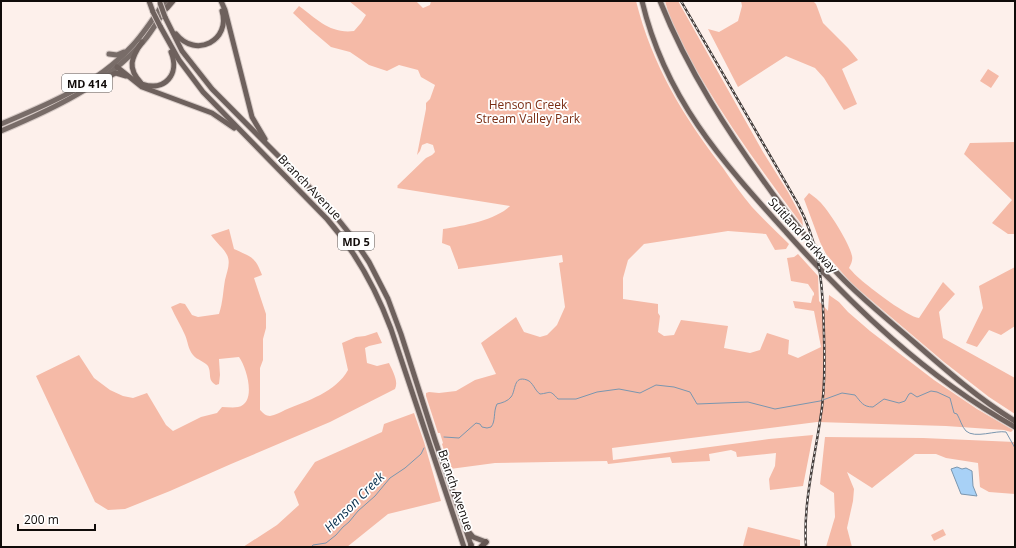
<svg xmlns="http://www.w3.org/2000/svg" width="1016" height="548" viewBox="0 0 1016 548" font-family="'Open Sans',sans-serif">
<rect width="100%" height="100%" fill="#fdf0eb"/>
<g fill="#f5baa7">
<path d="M349,1H416L423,8L430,5L431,1H636C652,65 683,116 723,168C732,181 742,195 752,207C764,220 777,232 789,244L786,249L775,250L766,234L728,231L644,244L628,260L623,278V299L658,304V313L660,316L658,332L664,336L674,335L681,320L728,326L724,348L750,353L760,350L767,333L789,340L788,354L798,358L821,347L814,311L795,308L793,301L811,303L813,295L814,296V293L808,284L791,281L787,258L794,257L798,254L818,276L819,301L828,311L829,295L839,302L848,312L870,331L934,380L977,409L1013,430L1011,432L1004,430L946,426L817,422L612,448L613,460L769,439L813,435L803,486L770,490L769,479L775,466L776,453L737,457L736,452L731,450L709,454L710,461L672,463L670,457L608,464L607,461L495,463L450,469L442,444L443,443L440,433H438L426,396V393L429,392L439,393L456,391L475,380L496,374L481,343L516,317L524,332L540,337L547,335L557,325L565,307L559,263L563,262L562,255L458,269V267L450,246L442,243L443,229C463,226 496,220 510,206L397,188L398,187L397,186L426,158L432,155L435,152L433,145L427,143L422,145L420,151L417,155L426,109V103L430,99L435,85L421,77L418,70L399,65L387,71L369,65L350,52L331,47L311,30L293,13L299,6C317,19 330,34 354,31L361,23L366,15Z"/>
<path d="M665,1H678L763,152L788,192L802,218L803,226C768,179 734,133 704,83C689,58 672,29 665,1Z"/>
<path d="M741,1H813L816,4L823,23L848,48L858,60L842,69L857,104L844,110L824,78L815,68L786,56L738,87L708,29L719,32L738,21L742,6Z"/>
<path d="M988,69L999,76L991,88L980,81Z"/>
<path d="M1015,142V234H1008L992,223L1012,200L964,154L970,143Z"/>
<path d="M809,193C812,195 816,198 819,201C828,209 850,244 852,256C853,260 851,264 849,268C853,272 856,276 860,279C870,288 908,317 919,318L943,282L955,294L939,312L943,338L1015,378V414L989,397L944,362L852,284L826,254L820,242L804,199Z"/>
<path d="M229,229L234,249C251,257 255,256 262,275L254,278L266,314V328L263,339V360L260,368V410C263,413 266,416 270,416C275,415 281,412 285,410C307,401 336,392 348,370L342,343L356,337L365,336L377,332L382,343L369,346L365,348L367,363L377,366L389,363C392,370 399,381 395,389L330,422L231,464L170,491L125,509L108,510L95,502L36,376L79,355L94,378L110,390L123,396L133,398L147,393L166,425L173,431L201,417L217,413L222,407C227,407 233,408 238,407C257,403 247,368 239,357L219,359L220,375L219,384L216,385C207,380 212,374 208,366C204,361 197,360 193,355C188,349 188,342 185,335C181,326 175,316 171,307L180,303L185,304L192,315L198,317L219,314C223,302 223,291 225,280C227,271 231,263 227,255C225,250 215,241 211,235Z"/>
<path d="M1015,267V326L1001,335L989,330L977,347L966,343L983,308L979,286Z"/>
<path d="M414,413L424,442L441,501L388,514L347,547H243L277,525L299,505L294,492L315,462L382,432L384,424Z"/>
<path d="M825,437L923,438L1015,442V494L989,492L980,487L978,463L946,458L936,454H915L872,488L847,472L854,489L853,501L847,528L852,547H826L835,517L834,493L820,484Z"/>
<path d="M748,527L800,540V547H746L743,546Z"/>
<path d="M943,529L946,535L934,541L931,535Z"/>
</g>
<path fill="#a8d1f6" stroke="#7a96af" d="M957,467L962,469L966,468L972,471L973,486L977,496L961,494L951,469Z"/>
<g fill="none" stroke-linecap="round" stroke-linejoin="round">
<g stroke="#7a96af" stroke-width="1">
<path d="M444,437L459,438L476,423L480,424L482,427L487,428L491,427C496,421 493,412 497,404C502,403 508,401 511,397C516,391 513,375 527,380C533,382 535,391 540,394C551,393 549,389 558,399H576L597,392L619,389L640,393L656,385L674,387L690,392L697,404L748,402L775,409L820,401L842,393L855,395C861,402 863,407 873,407L884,399L899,403L905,401L909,394L911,393L917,397L931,391L937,392L950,398L954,413L957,414C960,419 962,427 966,431C975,439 996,430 1006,432L1015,448"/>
<path d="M311,547L313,545L326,543L336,535L343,527L349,522L358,511L375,496L390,478L405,468L421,454L424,448"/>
</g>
<g stroke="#d7cbc7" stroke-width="7">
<g id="primary">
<path d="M109,54L117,55L124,52"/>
<path d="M1,124C46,105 96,85 130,48C144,34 154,17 165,1"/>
<path d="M1,131C53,109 105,85 143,42C153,30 160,17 169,4"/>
</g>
</g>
<g stroke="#d7cbc7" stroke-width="7">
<g id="trunk">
<path d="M149,1L153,12"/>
<path d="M221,1L225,10L252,117L265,139"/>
<path d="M642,1C665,98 721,160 786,232C853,307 926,377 1015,427"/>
<path d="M660,1C688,71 729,134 773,194C794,222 816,251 840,276C863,300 890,321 915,343C947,371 979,399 1015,421"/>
<path d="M167,8L173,1"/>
<path d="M165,17L182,51L212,89L325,203L353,238L369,262L388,299L401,334L435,440L471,545"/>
<path d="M160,26L179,60L203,92L327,219C355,251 376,289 391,329L464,547"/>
<path d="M176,34C196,59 231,40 222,11"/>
<path d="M117,67L142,87L212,113L234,128"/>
<path d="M100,80L116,73L126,76"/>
<path d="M141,83C127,68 131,58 142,42"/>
<path d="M142,84C165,92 180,74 171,52"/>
<path d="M467,530L473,537L486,542"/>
</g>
</g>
<g stroke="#d7cbc7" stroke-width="8">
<g id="motorway">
<path d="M471,545V547"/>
<path d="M481,547L486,542"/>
</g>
</g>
<use href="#primary" stroke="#786c68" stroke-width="5"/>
<use href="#trunk" stroke="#6e615d" stroke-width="5"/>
<use href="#motorway" stroke="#645652" stroke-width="5.5"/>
<g stroke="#433c3a" stroke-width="2.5">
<path id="rail" d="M681,1L798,204C821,248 823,288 824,336C825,365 825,393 820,421C814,462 803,505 806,547"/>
</g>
<use href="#rail" stroke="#fff" stroke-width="1" stroke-dasharray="3" stroke-linecap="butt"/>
<g stroke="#d7cbc7" stroke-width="7" stroke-linecap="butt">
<g id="trunk-bridge">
<path d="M160,3L165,17"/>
<path d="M153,12L160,26"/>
</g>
</g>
<use href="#trunk-bridge" stroke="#6e615d" stroke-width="5"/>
</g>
<g text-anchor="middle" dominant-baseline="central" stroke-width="3.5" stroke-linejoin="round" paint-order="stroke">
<g fill="#fff" stroke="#585453" stroke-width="1">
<rect x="62" y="74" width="50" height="18" rx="3"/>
<rect x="338" y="232" width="36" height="18" rx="3"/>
</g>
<g font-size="11" font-weight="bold" fill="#100b09">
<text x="87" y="83">MD 414</text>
<text x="356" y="241">MD 5</text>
</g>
<g font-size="12" fill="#7a2d13" stroke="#fff">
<text x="528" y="104">Henson Creek<tspan x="528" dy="14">Stream Valley Park</tspan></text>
</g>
<g font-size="12" fill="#100b09" stroke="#fff">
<text transform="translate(310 187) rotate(46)">Branch Avenue</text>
<text transform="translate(803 235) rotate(48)">Suitland Parkway</text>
<text transform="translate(456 490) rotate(71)">Branch Avenue</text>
</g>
<g font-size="13" font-style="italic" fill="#062e4c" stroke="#fff">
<text transform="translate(354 502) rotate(-45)">Henson Creek</text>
</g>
</g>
<rect width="1016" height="548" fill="none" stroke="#100b09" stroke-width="4"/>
<path d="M18 524v6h77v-6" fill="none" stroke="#100b09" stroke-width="2"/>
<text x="24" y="524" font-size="12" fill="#100b09" stroke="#ffffff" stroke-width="3" paint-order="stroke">200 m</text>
</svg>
